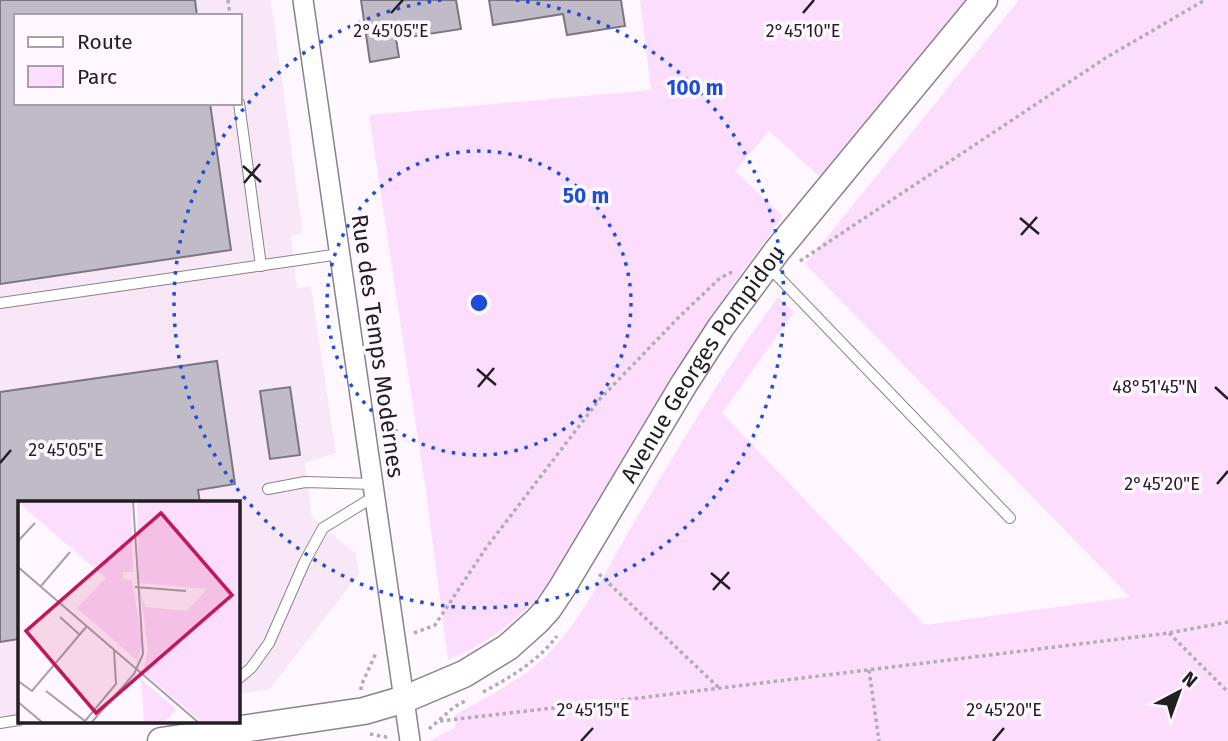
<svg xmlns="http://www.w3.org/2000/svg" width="1228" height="741" viewBox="0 0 1228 741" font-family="'Fira Sans',sans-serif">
<rect width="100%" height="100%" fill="#fff7ff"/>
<path fill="#f7e7f7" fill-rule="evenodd" d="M0,0H271L303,233L291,236L297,288L311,286L336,453L305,463L312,517L356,554L359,574L270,689L238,694V503H19V722H42L0,728ZM16,16H240V103H16Z"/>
<g fill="#fdddfe">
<path d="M640,0H966L821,178L769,131L735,171L783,216L735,282L689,352L557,576C528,612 491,643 448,660L426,492L369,115L651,90Z"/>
<path d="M1019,0H1228V741H429L456,727L455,715C484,697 519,682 544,658C585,617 611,561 640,512C684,438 727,366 778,297L794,312L722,413L925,625L1130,597L805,264Z"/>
</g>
<g fill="#c1bbc7" stroke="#7b7681" stroke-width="2">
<path d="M0,0H195L197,16H16V103H210L231,250L0,284Z"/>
<path d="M361,0H456L461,29L396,39L399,57L370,62Z"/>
<path d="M489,0H621L625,26L567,35L563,14L493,25Z"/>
<path d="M217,361L235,484L198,490L200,503H19V639L0,642V392Z"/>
<path d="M290,387L300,455L270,459L260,391Z"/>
</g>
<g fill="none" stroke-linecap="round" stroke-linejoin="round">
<g stroke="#8b828b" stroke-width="12">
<g id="lane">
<path d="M239,103L261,266"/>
<path d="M767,265L1010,518"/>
<path d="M0,303L340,254"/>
<path d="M268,489L305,482L373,484"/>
<path d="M238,679L251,668L269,643L305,561L323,528L375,496"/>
<path d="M0,723L19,720"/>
</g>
</g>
<g stroke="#8b828b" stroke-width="22">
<path id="street" d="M303,0L410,741"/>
</g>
<g stroke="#8b828b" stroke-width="29">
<g id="secondary">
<path id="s1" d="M161,741L364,711L405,699L464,674L508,647L537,621L548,609L562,588L684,384L721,327L777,251L984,0"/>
</g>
</g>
<g stroke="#b3adb3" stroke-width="3.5" stroke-dasharray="3.5 3.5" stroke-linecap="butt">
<path d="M228,0L230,16"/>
<path d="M800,261L1107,57L1205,0"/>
<path d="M599,574L719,688"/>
<path d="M414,633L435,625L486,548L599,400L679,317L720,278L732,272"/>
<path d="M1169,633L1228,692"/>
<path d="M869,670L879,741"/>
<path d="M361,690V686L376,653"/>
<path d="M483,692C511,677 538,661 557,636"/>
<path d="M440,721L631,699L1169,633L1228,622"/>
<path d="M429,729L454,707L467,700"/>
<path d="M370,734L386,737L390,736"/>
</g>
<use href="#lane" stroke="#fff" stroke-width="10"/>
<use href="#street" stroke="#fff" stroke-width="19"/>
<use href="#secondary" stroke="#fff" stroke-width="26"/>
</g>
<path fill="none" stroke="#221e22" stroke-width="2.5" d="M391,13L403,0M803,13L814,0M243,166L261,182M244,183L260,164M1020,218L1039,234M1021,235L1037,217M477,369L496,385M478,387L494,368M1215,387L1228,399M0,463L11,450M1217,484L1228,471M711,573L730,589M713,590L729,572M581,741L593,728M993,741L1004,728"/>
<g fill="none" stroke="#1d4ed8" stroke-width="3.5" stroke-dasharray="3.5 7">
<circle cx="479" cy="303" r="152"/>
<path d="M516 0A305 305 0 1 1 442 0"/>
</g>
<g text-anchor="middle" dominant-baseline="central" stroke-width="7" stroke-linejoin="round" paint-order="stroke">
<g font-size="23" fill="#221e22" stroke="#fff7ff">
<text transform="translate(378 346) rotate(82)">Rue des Temps Modernes</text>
<text stroke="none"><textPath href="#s1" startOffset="709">Avenue Georges Pompidou</textPath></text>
</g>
</g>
<g transform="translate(18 501)">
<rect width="222" height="222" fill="#fff7ff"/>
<path d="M113,0L115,71H105V78L114,79L124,140L120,160L59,107L88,77L0,1ZM119,0H222V222H185L125,171L130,148L122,88L127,106L169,110L189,88L121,82ZM123,178L158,208L146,222H126Z" fill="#fdddfe"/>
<path fill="none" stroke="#a7a0a7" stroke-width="2" d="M0,40L17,22M0,66L181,222M23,85L52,51M117,86L168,90M42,116L62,134M0,180L14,190L69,125M28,190L67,220L98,183L96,149M0,201L25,222M73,222L116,173L125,153L115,0"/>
<path fill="#c2185b" fill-opacity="0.15" stroke="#c2185b" stroke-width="3.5" d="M143,12L214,94L78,212L8,130Z"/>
<rect width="222" height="222" fill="none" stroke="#221e22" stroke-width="3.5"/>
</g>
<g font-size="18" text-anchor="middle" fill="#221e22" stroke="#fff7ff" stroke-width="7" stroke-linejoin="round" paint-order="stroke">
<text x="803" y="37">2°45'10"E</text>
<text x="391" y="37">2°45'05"E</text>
<text x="1155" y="393">48°51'45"N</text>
<text x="66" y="456">2°45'05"E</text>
<text x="1162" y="490">2°45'20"E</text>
<text x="593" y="716">2°45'15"E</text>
<text x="1004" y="716">2°45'20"E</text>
</g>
<circle cx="479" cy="303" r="10" fill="#1d4ed8" stroke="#fff7ff" stroke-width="3.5"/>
<g font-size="21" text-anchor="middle" font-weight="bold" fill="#1d4ed8" stroke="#fff7ff" stroke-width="7" stroke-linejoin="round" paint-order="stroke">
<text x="695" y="95">100 m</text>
<text x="586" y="203">50 m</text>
</g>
<rect x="14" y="14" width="228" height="91" fill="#fff7ff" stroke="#a7a0a7" stroke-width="2"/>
<rect x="28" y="37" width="35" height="10" fill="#ffffff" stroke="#a7a0a7" stroke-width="2"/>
<text x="77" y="49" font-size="21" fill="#221e22">Route</text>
<rect x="28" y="66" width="35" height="21" fill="#fdddfe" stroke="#a7a0a7" stroke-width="2"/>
<text x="77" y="84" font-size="21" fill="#221e22">Parc</text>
<g transform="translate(1179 692) rotate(41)" stroke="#fff7ff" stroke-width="5" paint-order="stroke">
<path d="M0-5L12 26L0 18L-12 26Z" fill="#221e22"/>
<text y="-10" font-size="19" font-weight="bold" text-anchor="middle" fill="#221e22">N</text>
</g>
</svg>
